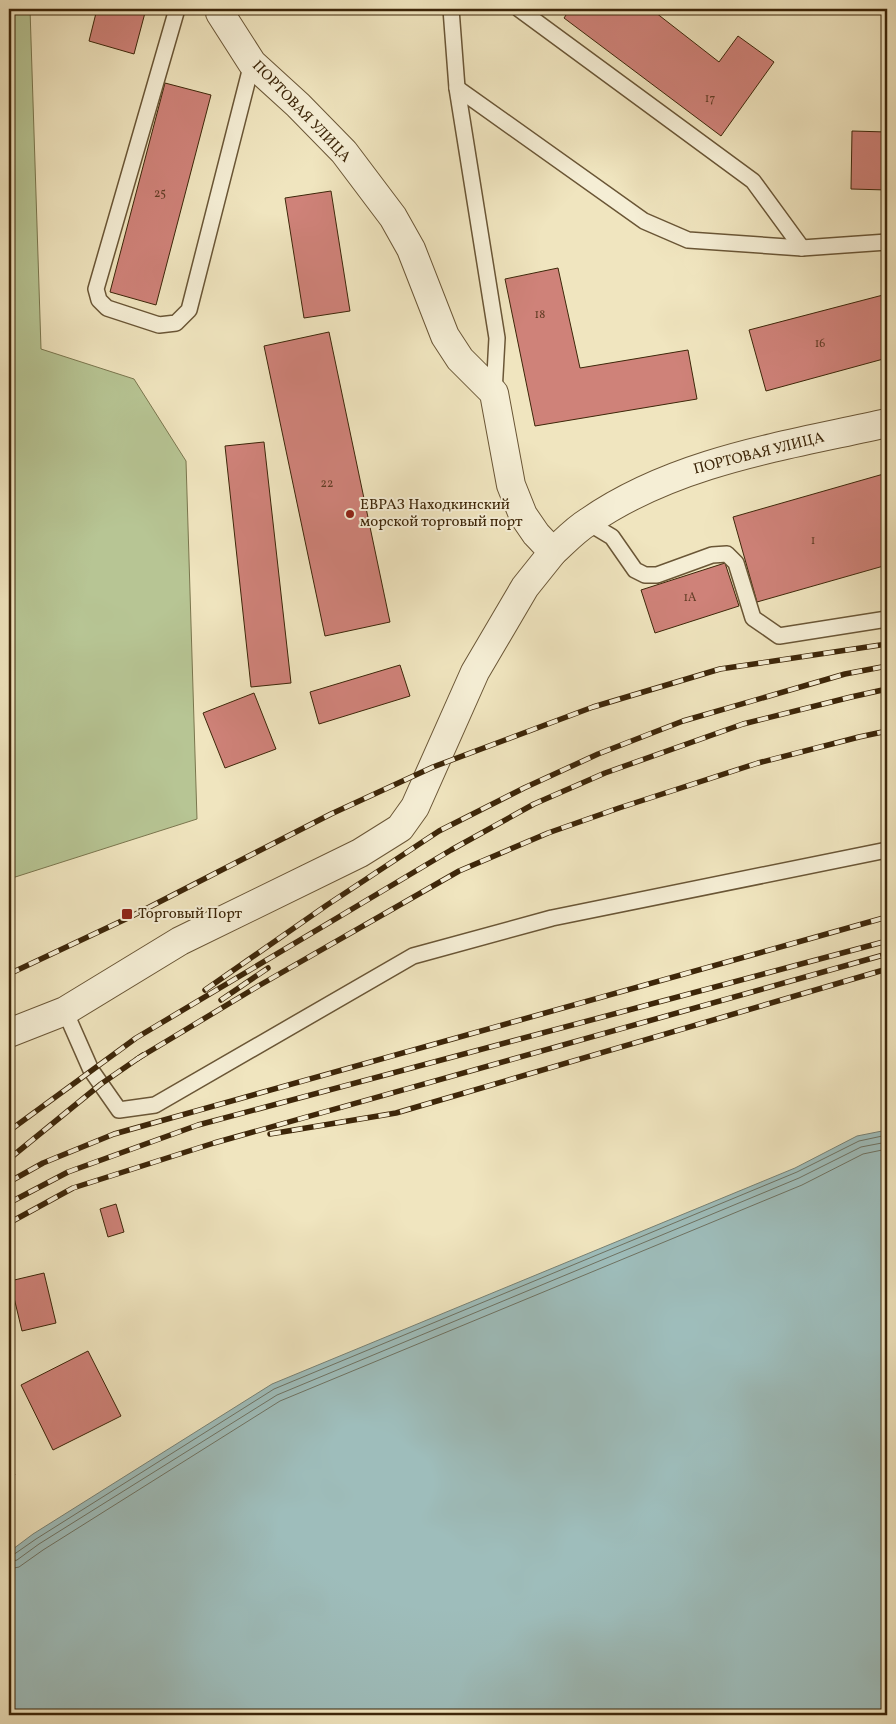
<svg xmlns="http://www.w3.org/2000/svg" width="896" height="1724" viewBox="0 0 896 1724" font-family="Vollkorn,serif">
<rect width="100%" height="100%" fill="#f0e5bf"/>
<filter id="stains"><feTurbulence type="fractalNoise" baseFrequency=".004" numOctaves="4"/><feColorMatrix values="0 0 0 0 .2 0 0 0 0 .09 0 0 0 0 .02 0 0 0 .5 -.17"/></filter>
<radialGradient id="worn" r=".72"><stop offset=".6" stop-color="#630" stop-opacity="0"/><stop offset="1" stop-color="#630" stop-opacity=".3"/></radialGradient>
<path fill="#b7c594" stroke="#7a764e" d="M9,9H30L41,349L134,379L186,461L197,819L9,879Z"/>
<path fill="#9ebdbb" stroke="#778174" d="M887,1130V1715H9V1552L33,1534L272,1384L795,1168L857,1136Z"/>
<g fill="none" stroke-linecap="round" stroke-linejoin="round">
<g stroke="#6e7262" stroke-width="1">
<path d="M9,1556L13,1555L36,1539L274,1389L797,1172L859,1141L887,1135"/>
<path d="M9,1562L17,1560L39,1544L277,1395L799,1178L861,1147L887,1142"/>
<path d="M9,1569L19,1567L43,1550L280,1401L802,1185L863,1154L887,1149"/>
</g>
</g>
<g fill="#cf8279" stroke="#3d2609">
<path d="M97,9H146L134,54L89,41Z"/>
<path d="M570,9H651L719,62L738,36L774,62L721,136L564,18Z"/>
<path d="M165,83L211,95L156,305L110,292Z"/>
<path d="M852,131L887,132V190L851,189Z"/>
<path d="M331,191L350,311L304,318L285,198Z"/>
<path d="M558,268L580,368L688,350L697,399L535,426L505,279Z"/>
<path d="M883,295L887,310V358L766,391L749,330Z"/>
<path d="M329,332L390,622L325,636L264,346Z"/>
<path d="M264,442L291,683L251,687L225,446Z"/>
<path d="M887,473V565L757,602L733,517Z"/>
<path d="M725,563L739,606L655,633L641,590Z"/>
<path d="M400,665L410,696L319,724L310,692Z"/>
<path d="M254,693L276,749L225,768L203,713Z"/>
<path d="M116,1204L124,1232L108,1237L100,1209Z"/>
<path d="M44,1273L56,1323L22,1331L10,1281Z"/>
<path d="M88,1351L121,1416L53,1450L21,1385Z"/>
<path d="M9,1466L15,1475L9,1479Z"/>
</g>
<g fill="none" stroke-linecap="round" stroke-linejoin="round">
<g stroke="#6a5636" stroke-width="18">
<g id="service">
<path d="M177,9L96,289L99,300L107,308L159,325L176,323L189,310L252,63"/>
<path d="M451,9L457,88L497,338L494,393"/>
<path d="M519,9L753,181L802,248"/>
<path d="M457,88L644,221L688,240L802,248L887,242"/>
<path d="M587,522L612,537L635,570L645,575H657L712,555L727,554L736,563L753,618L779,636L887,619"/>
<path d="M65,1011L91,1070L119,1110L155,1105L413,956L552,918L887,850"/>
</g>
</g>
<g stroke="#6a5636" stroke-width="30">
<path id="minor" d="M9,1033L65,1011L180,941L360,853L400,828L415,807L475,672L525,587L553,552L536,534L523,515L511,485L494,393L460,359L445,336L411,249L393,217L344,152L298,105L252,63L220,13V9"/>
</g>
<g stroke="#6a5636" stroke-width="30">
<path id="tertiary" d="M553,552C564,542 575,530 588,522C676,461 785,446 887,423"/>
</g>
<use href="#service" stroke="#f5eed5" stroke-width="15"/>
<use href="#minor" stroke="#f5eed5" stroke-width="28"/>
<use href="#tertiary" stroke="#f5eed5" stroke-width="28"/>
<g stroke="#3d2609" stroke-width="5.5">
<g id="rail">
<path d="M9,974L128,918L331,814L433,767L593,707L720,669L887,644"/>
<path d="M205,990L327,905L439,831L524,788L598,754L683,721L845,674L887,666"/>
<path d="M221,1000L268,968"/>
<path d="M137,1059L260,985L459,871L548,833L619,808L758,763L859,737L887,731"/>
<path d="M9,1131L136,1038L451,850L534,804L605,773L743,724L851,697L887,689"/>
<path d="M270,1134L396,1113L887,969"/>
<path d="M9,1159L101,1084L143,1055"/>
<path d="M9,1182L43,1163L114,1134L887,917"/>
<path d="M9,1203L68,1172L198,1125L887,941"/>
<path d="M9,1223L73,1188L214,1143L887,954"/>
</g>
</g>
<use href="#rail" stroke="#f5eed5" stroke-width="4" stroke-dasharray="11" stroke-linecap="butt"/>
</g>
<g fill="#8f2418" stroke="#f5eed5" stroke-width="2">
<circle cx="350" cy="514" r="5"/>
<rect x="121" y="908" width="12" height="12" rx="2.5"/>
</g>
<g text-anchor="middle" dominant-baseline="central" stroke-width="4" stroke-linejoin="round" paint-order="stroke">
<g font-size="12" fill="#623d25">
<text x="710" y="99">17</text>
<text x="160" y="194">25</text>
<text x="540" y="315">18</text>
<text x="820" y="344">16</text>
<text x="327" y="484">22</text>
<text x="813" y="541">1</text>
<text x="690" y="598">1А</text>
</g>
<g font-size="15" fill="#3d2609" stroke="#f5eed5">
<text transform="translate(301 112) rotate(46)">ПОРТОВАЯ УЛИЦА</text>
<text transform="translate(759 454) rotate(-14)">ПОРТОВАЯ УЛИЦА</text>
</g>
<g font-size="15" fill="#3d2609" stroke="#f5eed5" text-anchor="start">
<text x="360" y="505">ЕВРАЗ Находкинский<tspan x="360" dy="17">морской торговый порт</tspan></text>
<text x="138" y="914">Торговый Порт</text>
</g>
</g>
<rect width="896" height="1724" fill="none" stroke="#f0e5bf" stroke-width="30"/>
<rect x="10" y="10" width="876" height="1704" fill="none" stroke="#3d2609" stroke-width="2.5"/>
<rect x="15" y="15" width="866" height="1694" fill="none" stroke="#3d2609"/>
<rect width="100%" height="100%" filter="url(#stains)"/>
<rect width="100%" height="100%" fill="url(#worn)"/>
</svg>
